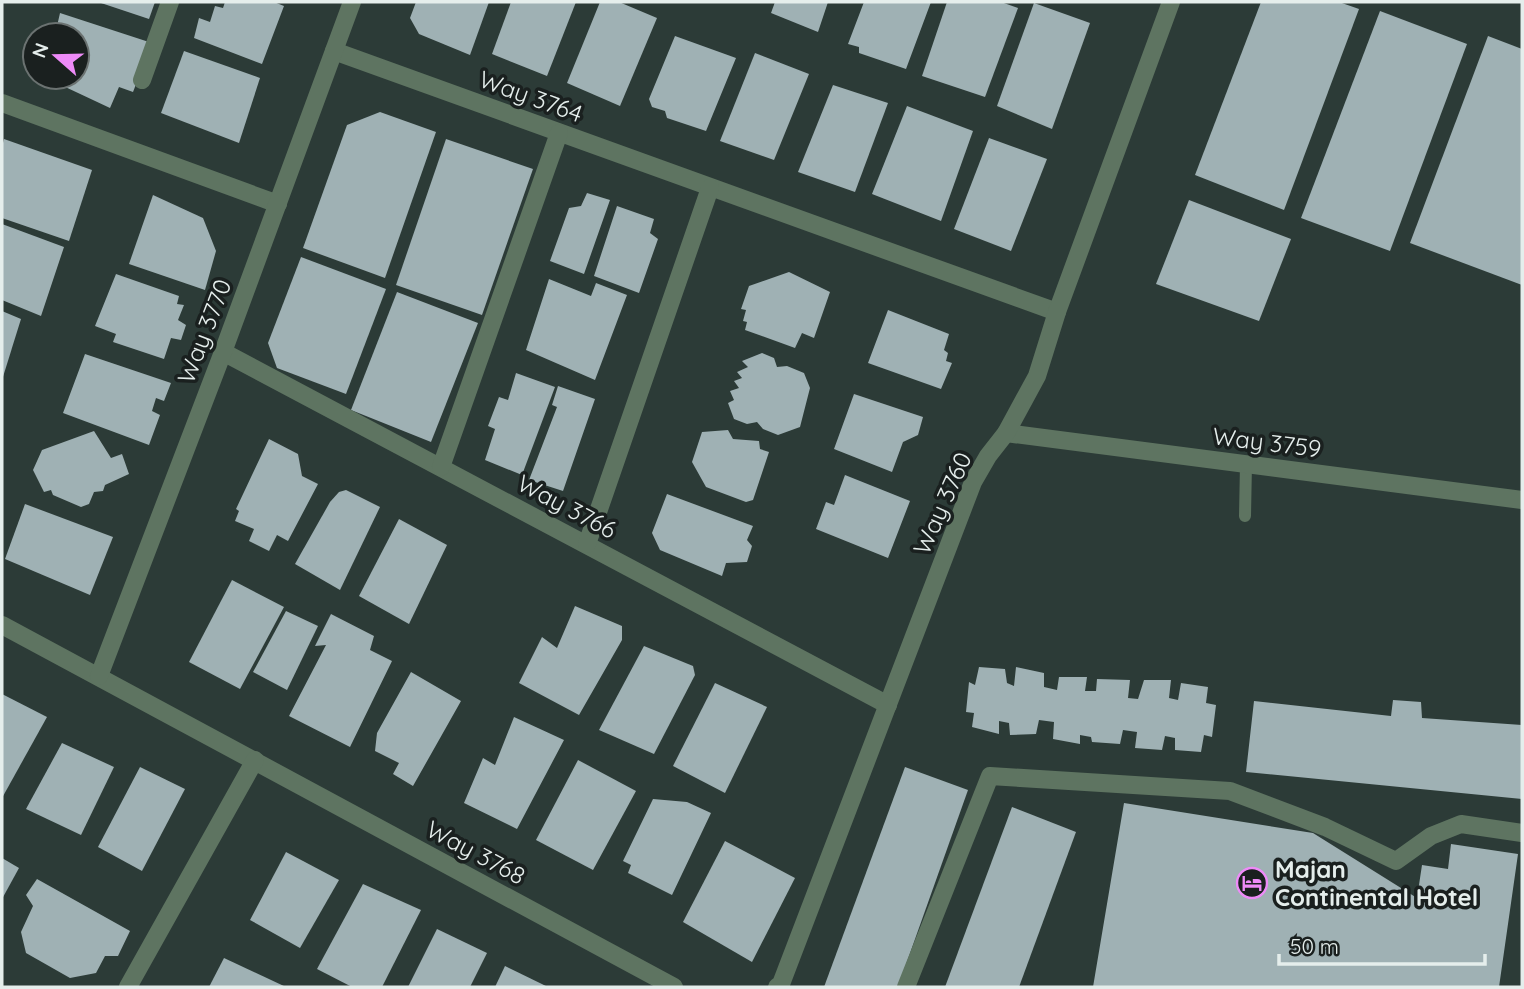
<svg xmlns="http://www.w3.org/2000/svg" width="1524" height="989" viewBox="0 0 1524 989" font-family="Quicksand,sans-serif">
<rect width="100%" height="100%" fill="#2c3b37"/>
<g fill="#9fb1b4">
<path d="M98,2H155L149,19Z"/>
<path d="M225,2H274L284,6L262,64L194,38L199,18L210,22L215,6L223,8Z"/>
<path d="M416,2H489L470,55L419,34L410,18Z"/>
<path d="M511,2H576L547,76L492,54Z"/>
<path d="M600,2H619L657,18L620,106L567,83Z"/>
<path d="M775,2H828L818,32L771,13Z"/>
<path d="M864,2H931L906,69L859,53V47L848,44Z"/>
<path d="M947,2H1001L1018,8L985,97L922,76Z"/>
<path d="M1261,2H1339L1359,9L1284,210L1195,175Z"/>
<path d="M1034,3L1090,23L1052,129L997,106Z"/>
<path d="M1380,11L1467,44L1390,251L1301,218Z"/>
<path d="M60,13L152,43L133,92L119,87L110,108L44,77H77V35H55Z"/>
<path d="M675,36L736,58L706,131L667,118L665,111L652,107L649,99Z"/>
<path d="M1488,36L1522,49V285L1410,243Z"/>
<path d="M184,51L260,78L239,143L161,113Z"/>
<path d="M755,53L809,74L774,160L720,141Z"/>
<path d="M833,85L888,103L855,192L798,172Z"/>
<path d="M907,106L973,131L941,221L872,194Z"/>
<path d="M380,112L436,132L385,278L303,248L347,125Z"/>
<path d="M989,138L1047,159L1011,251L954,229Z"/>
<path d="M4,139L92,170L69,241L2,218V147Z"/>
<path d="M446,139L533,169L482,315L396,285Z"/>
<path d="M587,193L610,200L584,274L550,261L569,208L581,206Z"/>
<path d="M153,195L203,218L216,251L205,290L129,264Z"/>
<path d="M1189,200L1291,239L1259,321L1156,284Z"/>
<path d="M617,206L654,219L650,233L658,239L639,293L594,276Z"/>
<path d="M2,224L64,247L41,316L2,300Z"/>
<path d="M301,257L386,289L346,394L277,368L268,343Z"/>
<path d="M789,272L830,292L814,338L802,333L795,348L745,330L747,322L743,321L746,310L741,309L749,286Z"/>
<path d="M116,274L179,296L177,304L184,305L178,320L186,325L181,340L171,338L164,359L113,342L116,334L95,326Z"/>
<path d="M549,279L591,296L596,283L627,295L595,380L526,350Z"/>
<path d="M397,292L478,323L431,442L351,410Z"/>
<path d="M888,310L949,334L944,350L948,353L946,361L952,363L941,389L868,363Z"/>
<path d="M2,311L21,319L2,380Z"/>
<path d="M762,353L774,358L777,367L787,366L804,373L810,388L800,427L778,435L763,429L757,422L747,424L734,419L728,403L734,400L730,391L739,388L734,381L742,378L737,372L748,367L742,361Z"/>
<path d="M85,354L171,383L164,401L156,398L152,411L160,415L149,445L63,413Z"/>
<path d="M516,373L555,387L522,475L485,460L495,429L488,426L499,397L508,400Z"/>
<path d="M558,386L595,399L563,491L529,480L557,407L552,405Z"/>
<path d="M854,394L923,417L918,435L903,442L892,472L834,449Z"/>
<path d="M728,430L733,439L759,441L760,449L769,452L753,500L746,502L706,487L692,462L702,432Z"/>
<path d="M94,431L111,458L122,454L129,474L105,485L103,491L94,492L89,504L81,507L53,495L51,490L44,492L33,470L42,450Z"/>
<path d="M269,439L298,454L302,476L318,484L288,541L277,535L269,551L249,541L254,529L235,521L239,511L236,509Z"/>
<path d="M845,475L910,501L888,558L816,529L826,502L834,505Z"/>
<path d="M346,490L380,507L340,590L295,564L330,502L339,492Z"/>
<path d="M667,494L753,526L747,540L752,546L747,562L726,563L722,576L660,550L652,533Z"/>
<path d="M25,504L113,537L90,595L5,559Z"/>
<path d="M399,519L447,545L409,624L359,596Z"/>
<path d="M232,580L284,607L240,689L189,662Z"/>
<path d="M575,606L622,626V640L579,715L519,683L542,637L557,648Z"/>
<path d="M286,611L318,626L287,690L253,672Z"/>
<path d="M331,614L374,636L370,650L392,661L350,747L289,716L326,645L315,646Z"/>
<path d="M644,646L693,666L695,675L654,754L599,730Z"/>
<path d="M979,667L1005,669L1007,683L1014,686L1016,667L1044,673V687L1057,690L1059,677H1087L1085,691H1096L1097,679L1130,680L1128,698L1138,699L1144,680H1171L1169,698L1178,700L1181,683L1208,687L1206,703L1216,705L1212,737L1204,735L1201,752L1175,750V738L1165,736L1162,750L1135,748L1137,732L1123,730L1120,744L1092,742L1091,737L1080,735V744L1053,739L1054,722L1039,720L1036,734L1010,735L1009,723L999,721V734L972,727L974,713L966,712L969,682L975,685Z"/>
<path d="M411,672L461,701L413,786L393,774L399,763L375,751L377,733Z"/>
<path d="M715,683L767,707L725,793L673,766Z"/>
<path d="M2,694L47,717L2,798Z"/>
<path d="M1393,700L1421,702L1422,718L1522,725V799L1246,772L1254,701L1391,716Z"/>
<path d="M514,717L564,740L517,829L464,803L483,758L495,765Z"/>
<path d="M62,743L114,767L81,835L26,809Z"/>
<path d="M578,760L636,791L593,870L536,840Z"/>
<path d="M140,767L185,789L142,871L98,847Z"/>
<path d="M905,767L968,790L898,987H824Z"/>
<path d="M653,799L687,802L711,813L672,895L628,873L631,865L623,861Z"/>
<path d="M1124,803L1313,833L1417,898L1422,865L1448,869L1451,844L1518,854L1499,987H1093Z"/>
<path d="M1012,807L1076,832L1019,987H945Z"/>
<path d="M725,841L795,878L752,962L683,922Z"/>
<path d="M286,852L339,880L300,948L250,920Z"/>
<path d="M2,858L19,868L2,899Z"/>
<path d="M37,879L130,931L118,956H105L96,973L70,978L26,953L21,932L33,906L26,895Z"/>
<path d="M363,884L421,910L382,987H352L317,969Z"/>
<path d="M437,929L487,953L470,987H408Z"/>
<path d="M224,958L286,987H209Z"/>
<path d="M505,966L548,987H495Z"/>
</g>
<g fill="none" stroke-linecap="round" stroke-linejoin="round">
<path stroke="#5e7461" stroke-width="12" d="M1245,516L1246,464"/>
<g stroke="#5e7461" stroke-width="18">
<path d="M334,51L1057,312"/>
<path d="M142,80L170,2"/>
<path d="M2,103L278,204"/>
<path d="M223,352L888,705"/>
<path d="M1006,433L1522,500"/>
<path d="M441,467L559,133"/>
<path d="M587,544L710,188"/>
<path d="M2,625L674,987"/>
<path d="M99,676L223,352L352,2"/>
<path d="M128,987L255,760"/>
<path d="M777,987L781,984L973,482L988,456L1006,433L1037,376L1057,312L1171,2"/>
<path d="M906,987L990,776L1230,791L1325,827L1396,861L1431,836L1461,824L1522,833"/>
</g>
</g>
<defs>
<g id="hotel-ring" transform="scale(1.575)"><circle r="9.5" fill="#1a201f" stroke="#ee8bf8" stroke-width="1.5"/><path d="M-6-4.5h1.5V1H6V5H4.5V3h-9V5H-6ZM-4 0a1.8 1.8 0 1 1 3.6 0ZM.5 0V-2.5h3Q6-2.5 6 0Z" fill="#ee8bf8"/></g>
</defs>
<g fill-rule="evenodd">
<use href="#hotel-ring" x="1252" y="883"/>
</g>
<g text-anchor="middle" dominant-baseline="central" stroke-width="7" stroke-linejoin="round" paint-order="stroke">
<g font-size="24" fill="#e5eeec" stroke="#1a201f">
<text transform="translate(531 96) rotate(20)">Way 3764</text>
<text transform="translate(204 331) rotate(-69)">Way 3770</text>
<text transform="translate(1267 442) rotate(7)">Way 3759</text>
<text transform="translate(942 503) rotate(-66)">Way 3760</text>
<text transform="translate(567 506) rotate(28)">Way 3766</text>
<text transform="translate(476 852) rotate(28)">Way 3768</text>
</g>
<g font-size="24" font-weight="bold" fill="#e5eeec" stroke="#1a201f" text-anchor="start">
<text x="1275" y="869">Majan<tspan x="1275" dy="28">Continental Hotel</tspan></text>
</g>
</g>
<rect width="1524" height="989" fill="none" stroke="#e5eeec" stroke-width="7"/>
<g transform="translate(56 56) rotate(290)"><circle r="33" fill="#1a201f" stroke="#6b7271" stroke-width="2"/>
<path d="M0-5L12 26L0 18L-12 26Z" fill="#ee8bf8"/>
<text y="-10" font-size="19" font-weight="bold" text-anchor="middle" fill="#e5eeec">N</text>
</g>
<path d="M1279 954v10h206v-10" fill="none" stroke="#e5eeec" stroke-width="3.5"/>
<text x="1290" y="954" font-size="21" fill="#e5eeec" stroke="#1a201f" stroke-width="5" paint-order="stroke">50 m</text>
</svg>
